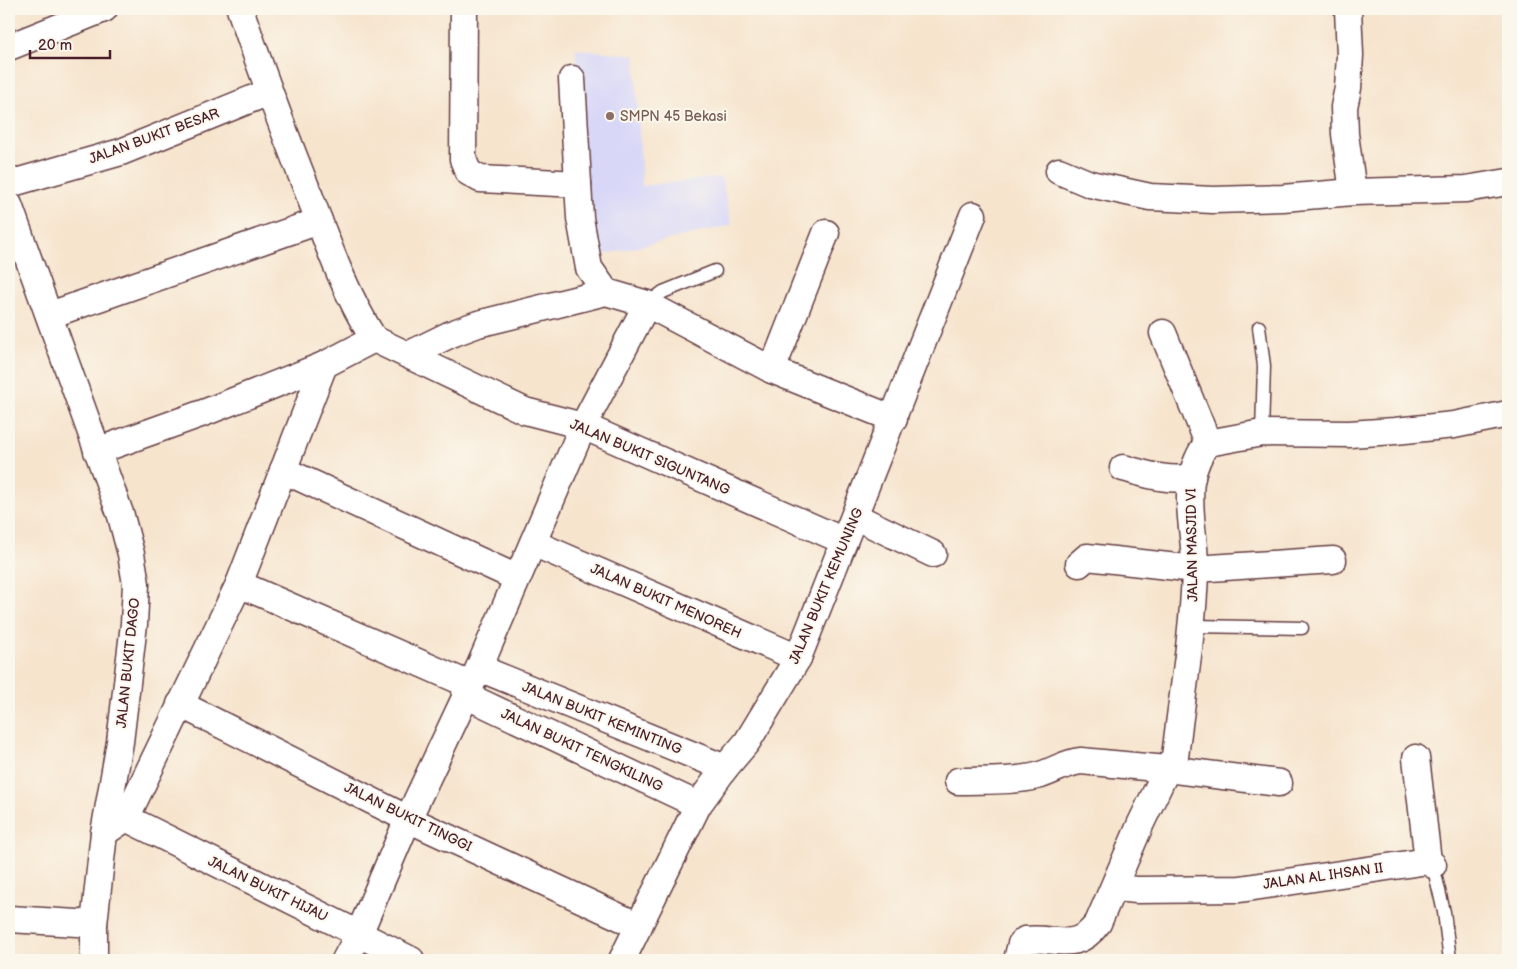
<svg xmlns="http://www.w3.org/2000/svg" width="1517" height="969" viewBox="0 0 1517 969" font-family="'Balsamiq Sans',sans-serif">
<rect width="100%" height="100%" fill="#fbf7ec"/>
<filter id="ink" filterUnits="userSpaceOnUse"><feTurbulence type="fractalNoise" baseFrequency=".02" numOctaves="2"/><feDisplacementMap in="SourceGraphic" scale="10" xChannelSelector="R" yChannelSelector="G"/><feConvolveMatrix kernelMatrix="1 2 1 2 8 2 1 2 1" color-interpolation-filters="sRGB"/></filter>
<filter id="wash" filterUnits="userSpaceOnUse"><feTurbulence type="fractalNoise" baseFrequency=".0096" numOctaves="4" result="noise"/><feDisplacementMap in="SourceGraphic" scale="20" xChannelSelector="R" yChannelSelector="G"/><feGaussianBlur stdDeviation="1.12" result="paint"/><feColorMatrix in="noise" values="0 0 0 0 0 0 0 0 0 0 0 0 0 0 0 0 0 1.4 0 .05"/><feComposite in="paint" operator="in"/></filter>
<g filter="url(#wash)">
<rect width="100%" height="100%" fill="#f6e4cd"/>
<path fill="#d8d7f8" d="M575,49L635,55L642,186L721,177L732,225L602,255L589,205Z"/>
</g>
<g filter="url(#ink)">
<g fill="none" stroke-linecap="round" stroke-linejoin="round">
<g stroke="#643d43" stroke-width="15">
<g id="lane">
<path d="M647,304L663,292L715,271"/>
<path d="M1259,327L1264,366L1262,433"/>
<path d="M1192,626L1302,628"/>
<path d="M1433,865L1444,912L1450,960"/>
</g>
</g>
<g stroke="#643d43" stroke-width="29">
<g id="street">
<path d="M240,9C262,72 285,135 310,197C328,245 346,295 374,339"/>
<path d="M464,9L463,159L468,172L480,179L578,184"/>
<path d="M1348,9L1350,55L1348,88L1344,107L1345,134L1353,192"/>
<path d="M9,47L104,9"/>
<path d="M572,79L580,218L589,268L606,292"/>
<path d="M1059,171L1090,184L1150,197L1213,200L1283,198L1353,192L1466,189L1508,182"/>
<path d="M9,184L121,152L269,92"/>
<path d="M9,205L121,516L131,554L136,584L134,624L120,742L104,833L94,924V960"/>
<path d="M50,315L319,221"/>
<path d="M1163,333L1208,443"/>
<path d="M374,339L525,411L583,426L844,541"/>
<path d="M408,355L451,334L478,324L606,292L647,304L772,370L894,419"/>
<path d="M772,370L826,233"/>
<path d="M97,451L206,412L324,365L374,339"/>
<path d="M1123,468C1146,474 1168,482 1192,477"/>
<path d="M283,470L517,578"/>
<path d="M856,517L933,554"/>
<path d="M533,543L798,658"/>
<path d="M1079,564L1087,557L1195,569L1333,560"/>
<path d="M239,584L470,685"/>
<path d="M479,668L725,768"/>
<path d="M465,695L698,805"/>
<path d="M180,704L408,819L639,926"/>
<path d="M1416,758L1428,861"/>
<path d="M958,781C984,780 1012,782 1037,776C1053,772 1063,763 1081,761L1167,769L1279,783"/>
<path d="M126,818L411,960"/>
<path d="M104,833L126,818L239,584L324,365"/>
<path d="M1114,888L1137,890L1240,889L1428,861L1433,865"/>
<path d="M9,919L94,924"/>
<path d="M345,960L359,934L408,819L479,668L583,426L647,304"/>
<path d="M622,960L698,805L725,768L747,742L798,658L973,215"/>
<path d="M1017,960L1021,944L1025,940C1056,936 1075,954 1098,923L1141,823L1167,769L1175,757C1182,696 1193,634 1195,572C1196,542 1187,511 1191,481C1193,469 1200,451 1208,443L1262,433L1349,434L1395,431L1454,425L1508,414"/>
</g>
</g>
<use href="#lane" stroke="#fff" stroke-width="12"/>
<use href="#street" stroke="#fff" stroke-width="26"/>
</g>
</g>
<circle fill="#8d6e63" stroke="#fbf7ec" stroke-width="2" cx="610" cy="116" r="5"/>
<g text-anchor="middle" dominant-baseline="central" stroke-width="4" stroke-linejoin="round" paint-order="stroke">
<g font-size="14" fill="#785e54" stroke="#fbf7ec" text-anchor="start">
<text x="620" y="116">SMPN 45 Bekasi</text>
</g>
<g font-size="14" fill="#4a1f2b" stroke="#fbf7ec">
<text transform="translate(154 136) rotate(-20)">JALAN BUKIT BESAR</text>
<text transform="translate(650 457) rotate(23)">JALAN BUKIT SIGUNTANG</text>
<text transform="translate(1192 545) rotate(-91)">JALAN MASJID VI</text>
<text transform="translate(826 586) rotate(-67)">JALAN BUKIT KEMUNING</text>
<text transform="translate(666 601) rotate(24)">JALAN BUKIT MENOREH</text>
<text transform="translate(128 663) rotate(-84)">JALAN BUKIT DAGO</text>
<text transform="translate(602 718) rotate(22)">JALAN BUKIT KEMINTING</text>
<text transform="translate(582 750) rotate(25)">JALAN BUKIT TENGKILING</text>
<text transform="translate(408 817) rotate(26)">JALAN BUKIT TINGGI</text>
<text transform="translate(1323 876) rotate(-8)">JALAN AL IHSAN II</text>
<text transform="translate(268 889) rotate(26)">JALAN BUKIT HIJAU</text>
</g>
</g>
<rect width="1517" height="969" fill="none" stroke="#fbf7ec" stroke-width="30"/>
<path d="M30 50v8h80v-8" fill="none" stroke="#4a1f2b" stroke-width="2.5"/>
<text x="38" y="50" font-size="15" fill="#4a1f2b" stroke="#fbf7ec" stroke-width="4" paint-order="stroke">20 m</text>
</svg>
